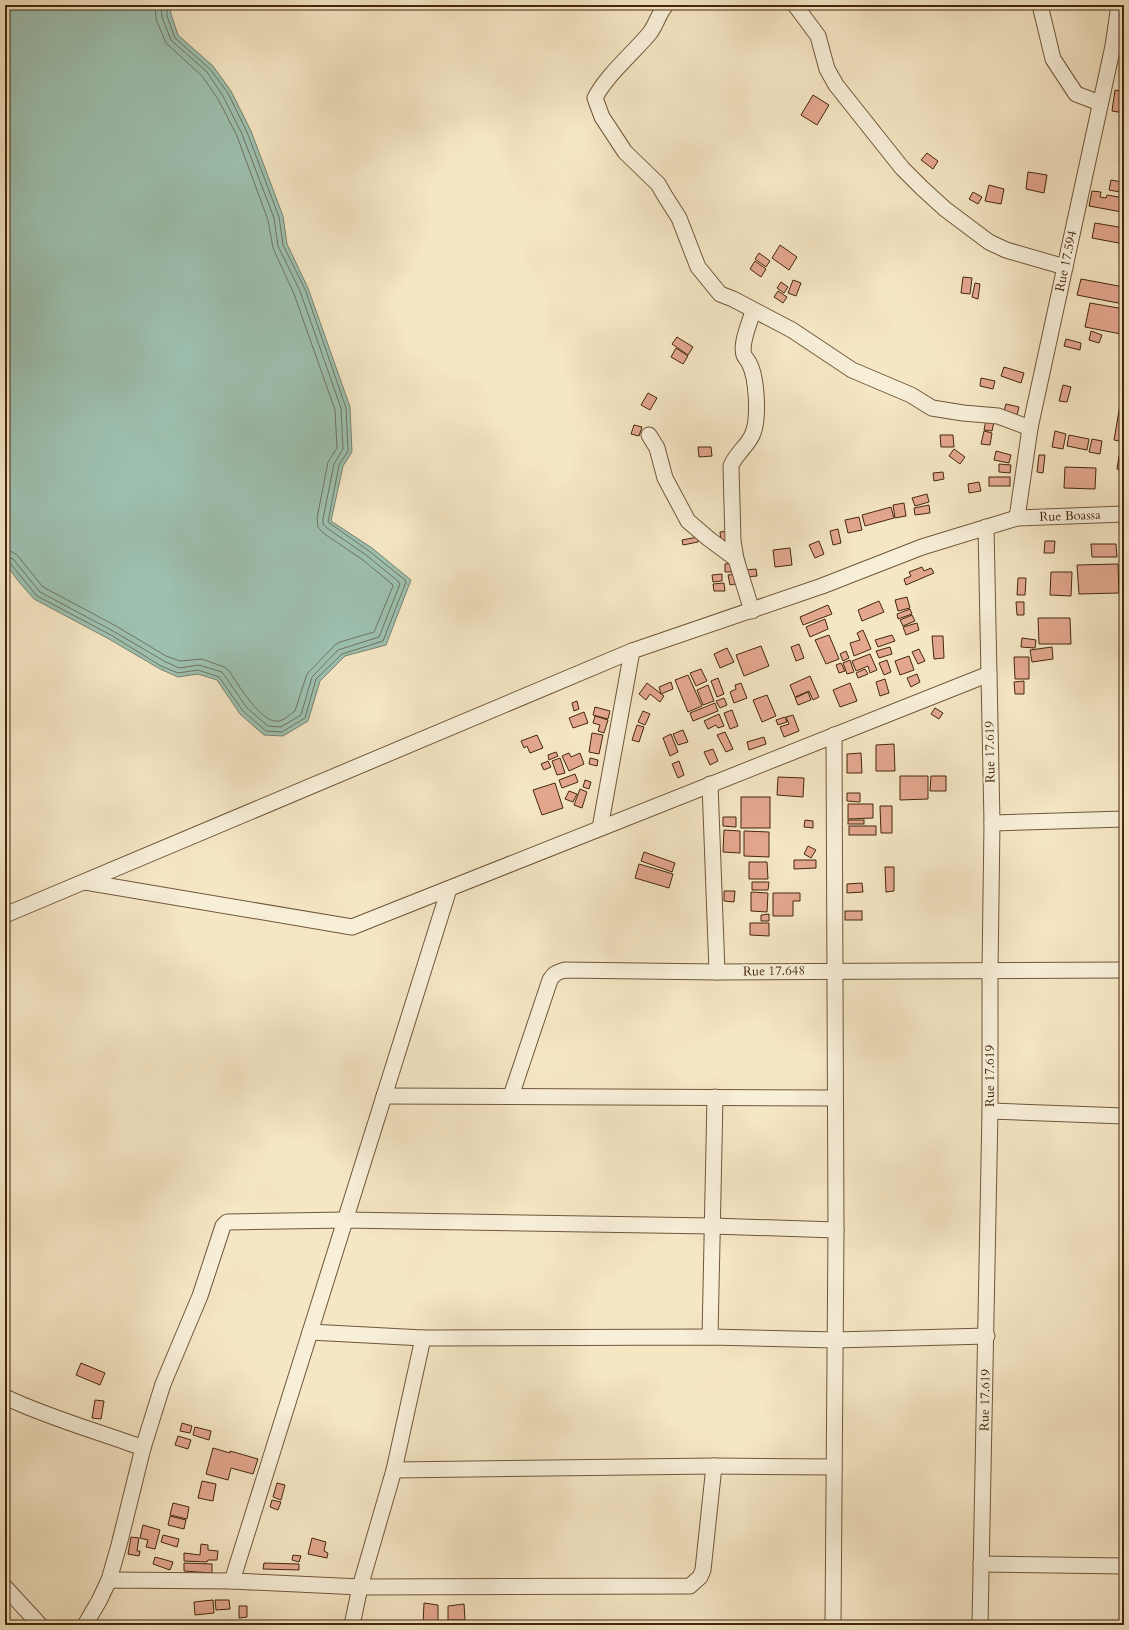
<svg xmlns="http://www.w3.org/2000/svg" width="1129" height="1630" viewBox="0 0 1129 1630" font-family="Cardo,serif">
<rect width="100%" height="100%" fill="#f5e6c4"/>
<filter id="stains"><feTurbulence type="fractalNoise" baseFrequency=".005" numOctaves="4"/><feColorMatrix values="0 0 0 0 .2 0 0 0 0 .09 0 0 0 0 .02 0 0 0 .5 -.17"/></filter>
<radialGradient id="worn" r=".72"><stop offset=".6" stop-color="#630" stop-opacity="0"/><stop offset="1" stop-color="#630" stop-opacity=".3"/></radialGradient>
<path fill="#9dc0b0" stroke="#79836e" d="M5,5H170L171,14L178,35L213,66L231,91L251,131L283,216L287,244L308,288L350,407L352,452L343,466L331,521L372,548L411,580L386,645L345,656L320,681L308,721L283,736L264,735L240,714L217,680L198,674L178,677L160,669L109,639L34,599L19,582L5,563Z"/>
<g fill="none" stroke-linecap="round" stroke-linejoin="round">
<g stroke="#70745e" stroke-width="1">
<path d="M5,550L12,552L17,555L43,587L116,626L166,656L180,661L202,659L224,667L229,671C238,684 262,725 279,721C284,720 291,714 295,711L307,674L335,645L340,642L374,632L393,586L392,584L363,560L323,533L318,527L317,518L328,462L337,448L335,410L294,294L273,248L268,220L237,136L218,99L202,76L166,43L156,19L155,5"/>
<path d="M5,556L13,559L40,592L113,631L164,661L179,668L199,665L222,672L247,708L268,726L281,727L301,715L312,677L338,650L379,637L400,584L399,582L366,555L327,528L323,524V519L334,464L343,449L341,408L300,291L278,246L274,218L242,134L223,96L207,72L171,40L162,17L161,5"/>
<path d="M5,561L10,563L37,596L111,635L161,666L178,673L198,670L219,677L243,711L266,731L282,732L305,718L316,679L342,654L383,641L406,582L405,580L369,551L328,522L339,465L348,451L346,408L305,289L283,245L279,217L247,132L228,93L210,69L175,38L167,16V5"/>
</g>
</g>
<g fill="#e3a78e" stroke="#44270c">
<path d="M1115,90L1124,92V113L1112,111Z"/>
<path d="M813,95L829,105L817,125L801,115Z"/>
<path d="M1122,145H1124V162L1119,161Z"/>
<path d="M927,153L938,161L933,169L921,160Z"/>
<path d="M1028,172L1047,175L1044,193L1026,189Z"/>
<path d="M1111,180L1122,182L1120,192L1109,190Z"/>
<path d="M989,185L1004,189L1001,204L985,201Z"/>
<path d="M1092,191L1101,192L1100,197L1106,198L1107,195L1124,198L1122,212L1089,206Z"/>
<path d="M973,192L982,197L978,204L969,199Z"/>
<path d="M1095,223L1124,228V244L1092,238Z"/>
<path d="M780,245L797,257L789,270L772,258Z"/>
<path d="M759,253L770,261L766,267L755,259Z"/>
<path d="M755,261L766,269L761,277L750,269Z"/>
<path d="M963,277L972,278L970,294L961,293Z"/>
<path d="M1081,279L1124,287L1123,304L1077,295Z"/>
<path d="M793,280L801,283L796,296L788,293Z"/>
<path d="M781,282L788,287L784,293L777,288Z"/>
<path d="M975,283L980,284L978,299L972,297Z"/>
<path d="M778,291L787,297L783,303L774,297Z"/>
<path d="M1090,303L1124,309L1121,334L1085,327Z"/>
<path d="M1091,331L1102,335L1099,343L1089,340Z"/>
<path d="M677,337L693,347L688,355L672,344Z"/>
<path d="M1066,339L1081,343L1080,350L1064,346Z"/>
<path d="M676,348L688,356L683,364L671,357Z"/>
<path d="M1004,367L1024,373L1021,383L1001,376Z"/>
<path d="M981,378L995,381L993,389L980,386Z"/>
<path d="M1063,385L1071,387L1067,402L1059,401Z"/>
<path d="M648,393L657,398L650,410L641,405Z"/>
<path d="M1006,404L1019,407L1017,415L1004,411Z"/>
<path d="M1120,405L1124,406V442L1114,440Z"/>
<path d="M986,420L994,422L992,431L984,430Z"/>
<path d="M634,425L642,427L639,436L631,434Z"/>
<path d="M984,431L992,433L990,445L981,444Z"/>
<path d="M1055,431L1066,434L1063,449L1052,447Z"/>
<path d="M940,435H953L954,447H941Z"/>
<path d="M1069,435L1089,439L1087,450L1067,446Z"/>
<path d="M1092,439L1102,441L1100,454L1089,452Z"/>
<path d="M698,447H711L712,456L699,457Z"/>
<path d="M954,449L965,457L960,464L949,456Z"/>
<path d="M996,451L1011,455L1009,463L994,460Z"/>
<path d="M1039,455H1045L1043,473L1037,472Z"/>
<path d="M1119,456L1124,457V471L1117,469Z"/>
<path d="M999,464L1011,465L1010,473L999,472Z"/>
<path d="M1065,467L1096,468L1095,489L1064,488Z"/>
<path d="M943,472L944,479L934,481L933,473Z"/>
<rect x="989" y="477" width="21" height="9"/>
<path d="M979,482L981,491L969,493L968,484Z"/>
<path d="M927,494L929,502L915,506L912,498Z"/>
<path d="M904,503L906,516L895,518L893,505Z"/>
<path d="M929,505L930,513L915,515L914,508Z"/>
<path d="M891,507L894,518L865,526L862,515Z"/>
<path d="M859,517L862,530L848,533L845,520Z"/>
<path d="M838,529L841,543L833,545L830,531Z"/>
<path d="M729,531L730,540L721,541L720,532Z"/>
<path d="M698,537V542L683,545L682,540Z"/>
<path d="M819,541L824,554L815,558L809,545Z"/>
<path d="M1045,541H1055L1054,553H1044Z"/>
<path d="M1091,544H1116L1117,557H1092Z"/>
<path d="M790,548L792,565L775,567L773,550Z"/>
<path d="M735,563L736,572H725V564Z"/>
<path d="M1118,564L1119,593L1079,594L1077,565Z"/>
<path d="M922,567L924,571L931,568L934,573L906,585L904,579L911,576L909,572Z"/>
<path d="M756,569L757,576L745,577V570Z"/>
<path d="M1051,572H1072L1071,596L1050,595Z"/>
<path d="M722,574V581L713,582L712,575Z"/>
<path d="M739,574L740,583L730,585L728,575Z"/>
<path d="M1018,578H1026L1025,595H1017Z"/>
<path d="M724,583L725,591H714L713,584Z"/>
<path d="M907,597L910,608L898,611L895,600Z"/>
<path d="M879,601L884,612L862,621L858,610Z"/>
<path d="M1016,602H1024V615H1017Z"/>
<path d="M828,605L832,614L803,625L800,617Z"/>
<path d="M910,609L912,614L898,619L897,614Z"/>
<path d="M912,615L915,621L903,626L900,620Z"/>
<path d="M1038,618H1070L1071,644H1039Z"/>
<path d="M825,619L828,629L810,637L806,627Z"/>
<path d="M917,623L919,630L906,635L903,627Z"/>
<path d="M863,630L871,649L854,656L850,643L860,640L857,633Z"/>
<path d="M829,635L839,659L826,664L815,640Z"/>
<path d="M892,635L895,641L878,647L875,640Z"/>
<path d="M932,636H943L944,658L934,659Z"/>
<path d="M1022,638L1036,640L1035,648L1021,647Z"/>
<path d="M799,644L804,658L796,661L791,647Z"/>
<path d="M761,646L769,666L744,676L736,655Z"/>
<path d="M890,647L892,654L879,658L876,651Z"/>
<path d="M1052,647L1053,659L1032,662L1030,650Z"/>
<path d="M727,648L734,662L720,668L714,654Z"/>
<path d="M919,649L925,661L918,664L912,652Z"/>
<path d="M846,651L849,658L843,661L840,654Z"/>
<path d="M870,654L877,670L870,673L868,666L856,671L852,661Z"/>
<path d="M909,656L914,670L900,675L895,661Z"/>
<path d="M1014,657H1029V679H1015Z"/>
<path d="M850,660L854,672L847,674L843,663Z"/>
<path d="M887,660L891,672L884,675L879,663Z"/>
<path d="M841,663L845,671L839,673L836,665Z"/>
<path d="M701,669L707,681L696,686L690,673Z"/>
<path d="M865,669L868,674L858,678L856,673Z"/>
<path d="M917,674L920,682L911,687L907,678Z"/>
<path d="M688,675L702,706L688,712L675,680Z"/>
<path d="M810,676L819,697L813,700L809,691L795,697L790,685Z"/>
<path d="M718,678L724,694L717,697L711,681Z"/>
<path d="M885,679L889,693L880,696L876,682Z"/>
<path d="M1024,681V694H1015L1014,682Z"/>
<path d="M671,682L673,689L661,694L659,687Z"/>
<path d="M647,683L664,696L660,702L650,694L646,700L639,694Z"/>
<path d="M741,683L747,698L734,703L730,692L736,689L735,685Z"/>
<path d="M850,683L857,701L840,707L833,690Z"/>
<path d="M708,685L714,701L703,705L697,690Z"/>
<path d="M808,692L811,700L798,705L795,698Z"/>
<path d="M767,695L776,716L762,722L753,700Z"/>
<path d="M724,698L727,705L720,708L716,701Z"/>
<path d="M577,701L579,709L574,711L572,703Z"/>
<path d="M715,703L718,711L693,721L690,713Z"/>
<path d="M595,707L610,711L608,719L593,715Z"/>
<path d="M935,708L943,713L939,719L931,714Z"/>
<path d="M732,710L738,726L730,729L724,713Z"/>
<path d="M643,711L650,714L645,725L638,722Z"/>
<path d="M584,712L588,723L573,728L569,718Z"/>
<path d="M719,714L724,726L718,728L716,725L708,729L704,721Z"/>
<path d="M793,715L799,731L784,737L780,727L789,724L786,717Z"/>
<path d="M595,716L608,720L604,733L598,731L600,725L593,723Z"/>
<path d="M785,717L787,722L778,725L776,720Z"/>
<path d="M637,725L644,727L639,742L632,740Z"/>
<path d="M683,730L688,742L678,745L673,734Z"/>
<path d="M725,732L733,749L726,752L717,735Z"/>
<path d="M592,733L603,735L599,754L589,752Z"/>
<path d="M671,734L678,752L670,756L663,738Z"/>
<path d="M537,735L543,748L530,753L527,746L524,748L521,741Z"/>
<path d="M764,737L766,744L749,750L747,742Z"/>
<path d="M894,744L895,771H876V745Z"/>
<path d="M713,749L718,761L710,765L704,752Z"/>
<path d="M556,752L558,756L549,760L548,755Z"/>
<path d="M569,753L571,757L580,753L584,764L569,771L562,756Z"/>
<path d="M861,753L862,773H847V754Z"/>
<path d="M560,758L565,773L557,775L552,761Z"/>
<path d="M590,758L598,760L597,766L589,764Z"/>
<path d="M548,761L551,767L544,770L541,764Z"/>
<path d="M679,761L684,775L678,778L672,764Z"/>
<path d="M575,774L578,782L562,788L559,780Z"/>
<path d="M900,776H928V799L900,800Z"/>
<path d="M931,776H946V791H930Z"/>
<path d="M778,777L804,778L803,797L777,795Z"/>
<path d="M585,780L591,782L589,789L583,787Z"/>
<path d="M555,783L563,808L542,815L533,790Z"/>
<path d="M580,789L587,792L582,808L574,805Z"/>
<path d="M569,791L577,794L573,802L565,799Z"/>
<path d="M847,793H860V802L847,801Z"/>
<rect x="741" y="797" width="29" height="31"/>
<path d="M848,804H873V818L848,819Z"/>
<path d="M880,806H892V833H881Z"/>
<path d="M723,817H736V827L723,826Z"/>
<path d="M805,820L813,821V828L804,827Z"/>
<rect x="848" y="820" width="16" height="4"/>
<rect x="849" y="826" width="27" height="9"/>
<path d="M724,830L740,831V853L723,852Z"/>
<path d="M744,831L769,832V857L744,856Z"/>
<path d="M808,846L816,850L811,858L804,854Z"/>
<path d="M644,852L675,863L672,872L641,861Z"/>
<path d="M794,860H816V868L794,869Z"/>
<path d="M749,862H767L768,879H749Z"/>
<path d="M639,864L673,874L669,888L635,878Z"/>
<path d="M885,867H894V891L886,892Z"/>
<path d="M752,882H769L768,890H752Z"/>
<path d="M862,883L863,892L847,893V884Z"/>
<path d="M724,891H735L734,902L724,901Z"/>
<path d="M751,892L768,893L767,912L751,911Z"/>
<path d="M773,893H800V901H793V916H773Z"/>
<rect x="845" y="911" width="17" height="9"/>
<path d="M769,914V921H761V915Z"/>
<path d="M750,923H769V936L750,935Z"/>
<path d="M81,1363L105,1373L100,1385L76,1375Z"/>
<path d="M95,1400L104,1401L101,1419L92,1418Z"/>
<path d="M182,1423L192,1426L190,1433L180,1431Z"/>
<path d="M195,1427L211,1431L209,1440L193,1435Z"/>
<path d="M178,1436L191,1440L188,1449L175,1445Z"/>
<path d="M213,1448L230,1453V1451L258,1459L253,1474L231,1468L228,1480L206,1474Z"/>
<path d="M202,1481L216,1484L213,1501L198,1498Z"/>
<path d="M277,1483L285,1485L281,1500L273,1497Z"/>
<path d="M272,1500L281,1502L278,1510L270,1507Z"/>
<path d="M173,1503L189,1507L187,1519L170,1515Z"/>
<path d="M170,1516L186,1520L184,1529L168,1525Z"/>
<path d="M143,1525L160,1530L155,1549L146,1547L148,1540L140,1538Z"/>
<path d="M163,1535L179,1539L177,1547L161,1542Z"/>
<path d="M131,1537L139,1538L137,1551H140L139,1556L128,1554Z"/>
<path d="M312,1538L326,1542L324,1551L328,1553L327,1558L308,1554Z"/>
<path d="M201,1544L208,1545V1550L218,1551L217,1560H208L207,1562L184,1561V1553L200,1555Z"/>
<path d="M293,1555L301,1556L299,1562L292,1560Z"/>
<path d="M155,1557L173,1562L170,1570L153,1564Z"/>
<path d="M184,1563L212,1564V1573L184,1571Z"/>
<path d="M264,1563L299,1564V1570L263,1569Z"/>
<path d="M213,1600L214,1613L195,1615L194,1602Z"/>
<path d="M215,1600H229L230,1609L216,1610Z"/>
<path d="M424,1603L438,1605V1625H423Z"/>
<path d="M464,1604L465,1620H448V1606Z"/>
<path d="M239,1606H247V1617L239,1618Z"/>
<path d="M468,1622L492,1624V1625H468Z"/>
</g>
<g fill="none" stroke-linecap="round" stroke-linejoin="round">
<g stroke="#70573a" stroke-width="17">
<g id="minor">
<path d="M666,5C658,14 657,24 649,34C634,52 605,77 595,98L602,117L625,152L658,184L665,196L679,218L698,267L720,294L733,299L792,330L852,370L911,395L932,408L963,413L998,416L1030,428"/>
<path d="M795,5L818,36L827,69L836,85L902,168L922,188L945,209L989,242L1006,250L1065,267"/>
<path d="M1040,5L1053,59L1076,94L1100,103"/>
<path d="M649,435L657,448L665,478L688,521L709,539L736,559"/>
<path d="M1017,518L1030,428L1113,46L1119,5"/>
<path d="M752,611L736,559L733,541L731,466C736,453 749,445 753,433C759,418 757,377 749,363C748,360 745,358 744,355C740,344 750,322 753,311"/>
<path d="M710,784L717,972"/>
<path d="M992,823L1124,819"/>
<path d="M600,828L632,651"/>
<path d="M85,882L352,927L989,674"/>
<path d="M5,915L632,651L822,586L922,547L1017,518L1124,514"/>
<path d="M384,1096L835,1098"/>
<path d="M511,1096L550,980C554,973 558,972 565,970L717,972L1124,970"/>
<path d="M990,1111L1124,1116"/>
<path d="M310,1332L423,1338L710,1337L835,1340L987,1336"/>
<path d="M710,1337L715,1097"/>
<path d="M5,1397C49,1418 97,1431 143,1448L119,1545L109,1580"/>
<path d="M143,1448L163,1384L200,1296L223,1226L227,1222L345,1220L713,1226L836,1230"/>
<path d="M394,1470L714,1466L834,1467"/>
<path d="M981,1564L1124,1566"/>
<path d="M232,1581L449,889"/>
<path d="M5,1587L40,1625"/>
<path d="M85,1625L99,1601L109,1580L232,1581L360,1587L690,1586L700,1577L703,1570L714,1466"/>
<path d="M352,1625L360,1587L394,1470L423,1338"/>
<path d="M833,1625L836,1230L834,735"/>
<path d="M980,1625L990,1111V970L992,823L986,527"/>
</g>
</g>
<use href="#minor" stroke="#f8efd9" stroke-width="15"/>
</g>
<g text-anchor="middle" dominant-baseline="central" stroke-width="4" stroke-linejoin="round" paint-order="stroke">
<g font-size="13" fill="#44270c" stroke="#f8efd9">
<text transform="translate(1066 261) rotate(-78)">Rue 17.594</text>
<text transform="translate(1070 516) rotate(-2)">Rue Boassa</text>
<text transform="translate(990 752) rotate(-91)">Rue 17.619</text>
<text transform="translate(774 971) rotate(-1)">Rue 17.648</text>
<text transform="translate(990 1076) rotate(-90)">Rue 17.619</text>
<text transform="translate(985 1400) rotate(-89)">Rue 17.619</text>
</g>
</g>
<rect width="1129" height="1630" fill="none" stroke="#f5e6c4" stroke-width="20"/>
<rect x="6" y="6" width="1117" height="1618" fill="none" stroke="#44270c" stroke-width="2"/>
<rect x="10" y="10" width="1109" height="1610" fill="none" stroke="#44270c"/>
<rect width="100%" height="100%" filter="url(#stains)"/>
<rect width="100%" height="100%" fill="url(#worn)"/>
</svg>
